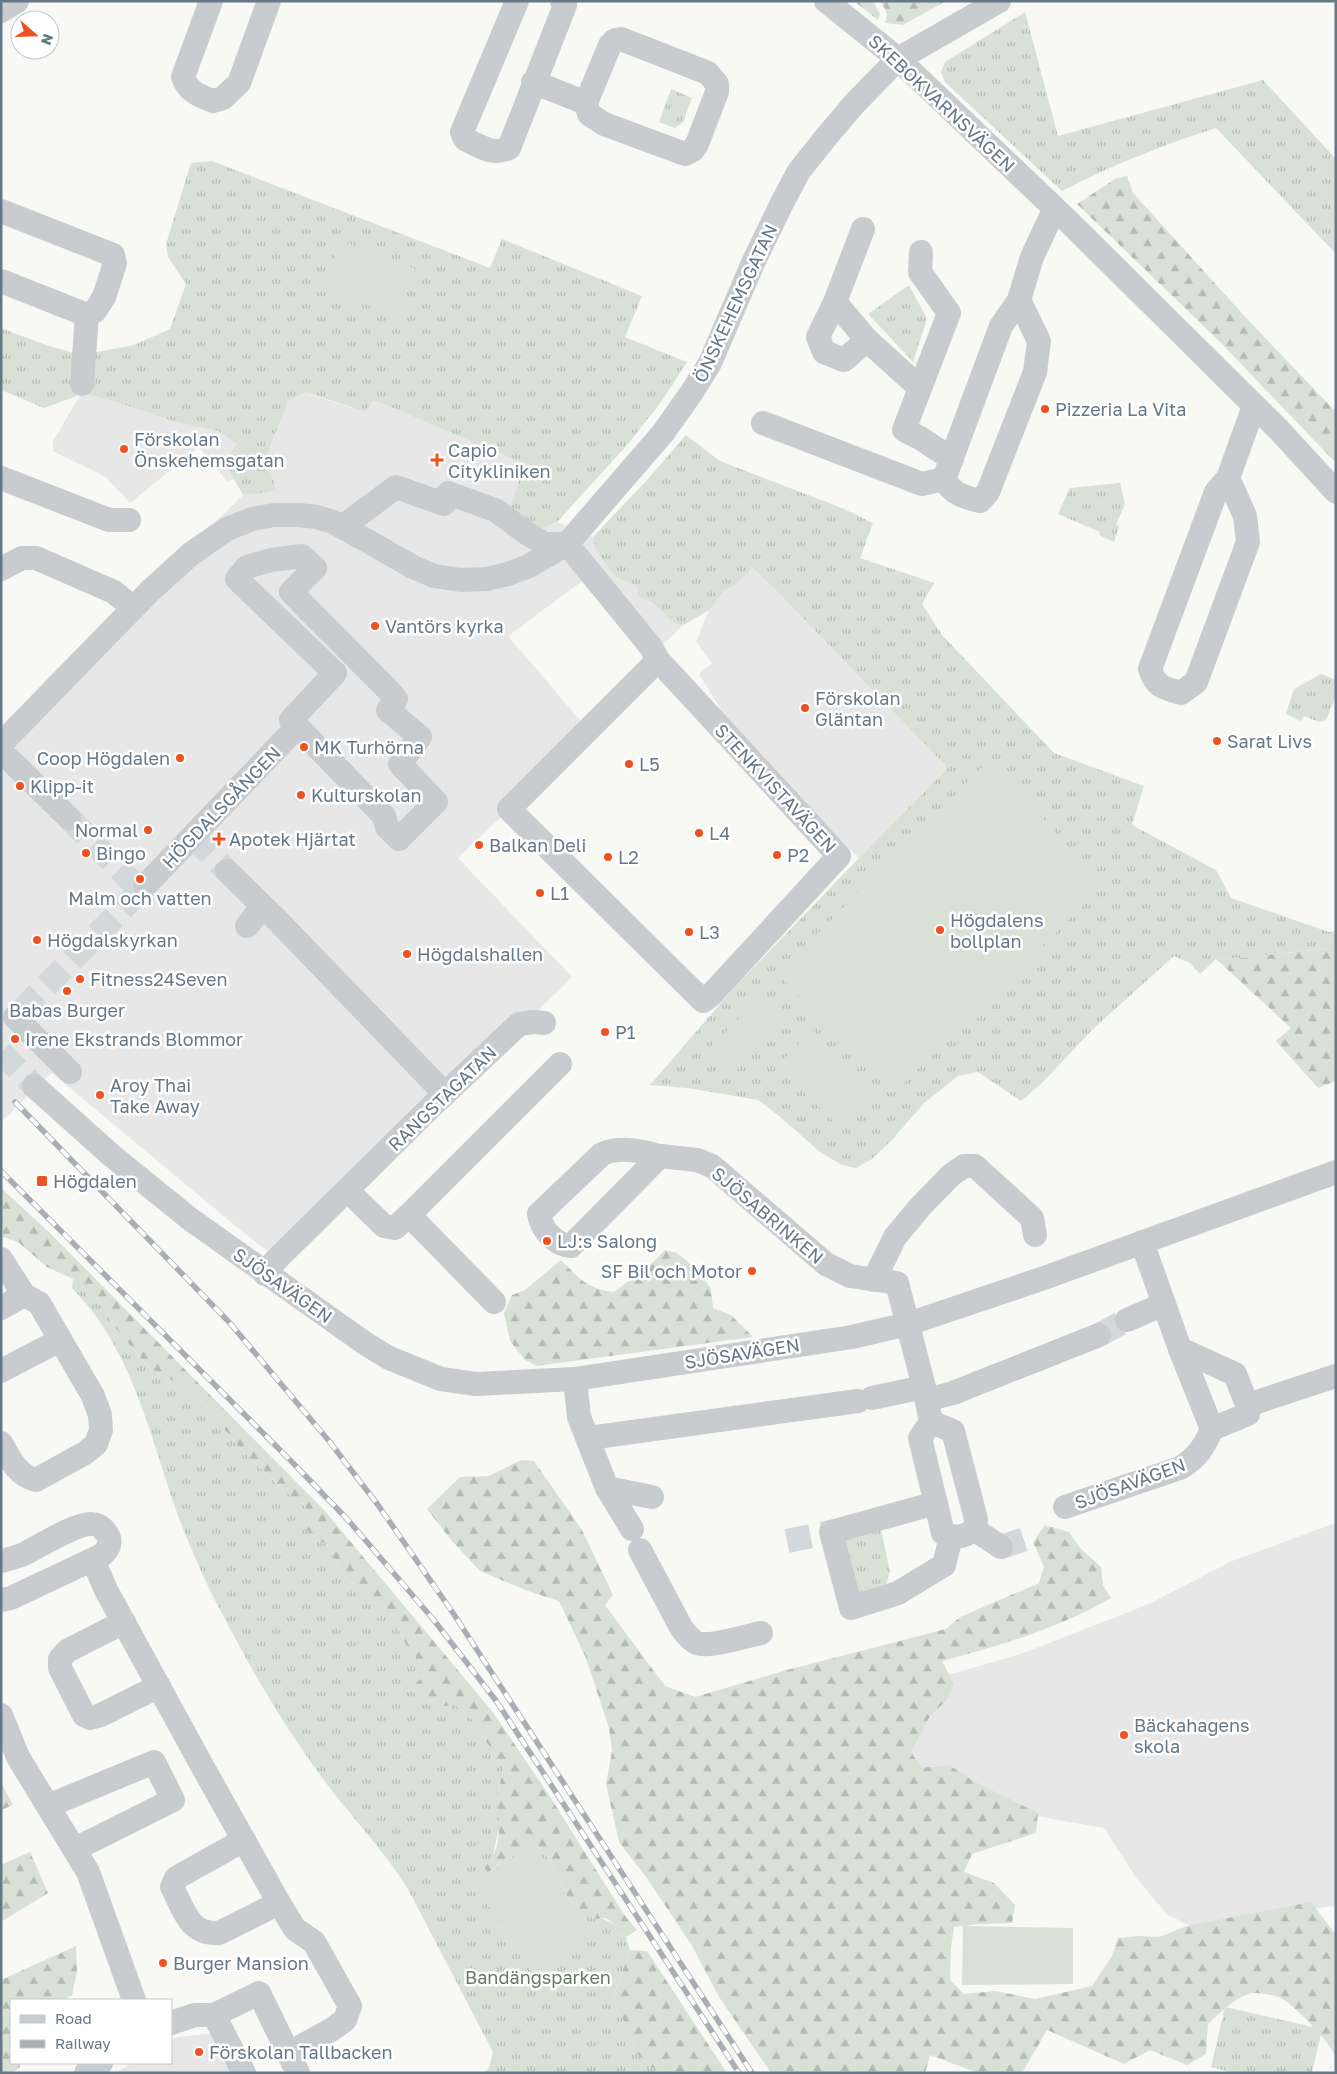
<svg xmlns="http://www.w3.org/2000/svg" width="1337" height="2074" viewBox="0 0 1337 2074" font-family="'Golos Text',sans-serif">
<defs>
<pattern id="grass-tufts" width="24" height="20" patternUnits="userSpaceOnUse" patternTransform="scale(1.25)"><rect width="24" height="20" fill="#d9e1d6"/><path d="M3 7l-1-3M5 7V3M7 7l1-3M15 17l-1-3M17 17v-4M19 17l1-3" fill="none" stroke="#b4bbb3"/></pattern>
<pattern id="forest-firs" width="22" height="20" patternUnits="userSpaceOnUse" patternTransform="scale(1.25)"><rect width="22" height="20" fill="#d9e1d6"/><path d="M5 1l3.5 6h-7zM16 11l3.5 6h-7z" fill="#b4bbb3"/></pattern>
</defs>
<rect width="100%" height="100%" fill="#f8f8f5"/>
<g fill="#e6e7e6">
<path d="M305,392L351,408L372,401L381,403L525,464L540,529L557,522L593,537L596,551L615,577L637,586L639,597L652,602L674,623L682,626L660,647L589,576L508,636L585,726L509,809L458,858L572,977L283,1262L249,1237L52,1073L1,1122V733L148,578L224,514L243,495L275,491L267,458L274,436L289,401Z"/>
<path d="M81,394L110,400L176,422L218,431L237,444L224,461L235,479L227,481L199,447L130,503L106,477L53,451V441Z"/>
<path d="M752,568L772,586L949,768L859,858L740,741L699,674L712,663L696,642L709,610L725,590L737,584Z"/>
<path d="M1336,1523V1909L1331,1906L1196,1929L1167,1914L1137,1879L1104,1828L1030,1815L921,1775L906,1759L941,1677L1021,1654L1149,1604L1232,1561Z"/>
<path d="M218,2033L237,2073H115L132,2063H171V2040L178,2037Z"/>
</g>
<g fill="url(#grass-tufts)">
<path d="M1025,12L1058,136L1263,80L1336,159V254L1216,128C1163,145 1112,165 1062,191L945,82L941,72L945,62Z"/>
<path d="M671,89L692,98L683,122L675,128L659,122Z"/>
<path d="M212,161L490,268L502,239L642,296L625,337L687,362L661,402L628,444L557,522L540,529L509,511L525,464L381,403L372,401L366,412L306,392L289,401L274,436L267,458L276,491L243,495L224,461L237,444L218,431L176,422L110,400L82,394L44,408L1,390V328L49,346L81,355L134,345L170,329L186,284L168,257L166,244L191,163Z"/>
<path d="M909,285L927,319L913,362L868,314Z"/>
<path d="M686,435L720,461L842,508L873,523L860,558L934,583L922,604L942,635L1054,753L1144,786L1132,825L1216,870L1231,898L1329,932L1330,948L1242,958L1216,959L1200,974L1190,963L1174,956L1094,1028L1041,1084L1021,1101L978,1072L958,1076L924,1103L893,1139L872,1159L856,1168L842,1165L820,1152L779,1116L758,1100L687,1088L650,1085L733,989L859,858L948,768L772,586L752,568L737,584L725,590L709,610L682,626L674,623L652,602L638,597L637,586L615,577L596,551L593,537L646,481Z"/>
<path d="M1120,483L1125,504L1116,525L1119,526L1114,542L1099,535L1100,532L1058,514L1070,488Z"/>
<path d="M1321,674L1336,680V696L1326,720L1319,722L1304,716L1301,721L1286,714L1294,689Z"/>
<path d="M73,1279L96,1297L115,1327L150,1369L182,1385L201,1400L238,1446L283,1490L301,1502L311,1515L307,1529L330,1548L342,1575L363,1591L371,1602L390,1610L408,1649L428,1672L416,1683L435,1707L455,1705L469,1715L504,1769L499,1784L497,1807L500,1823L489,1873L504,1860L536,1846L549,1859L573,1907L595,1919H603L614,1924L617,1934L626,1937L630,1950L613,1998L617,2010L631,2033L636,2053L659,2073H484L489,2068L493,2052L408,1889C385,1852 355,1821 329,1787C286,1730 250,1668 217,1604C203,1577 190,1547 179,1518C150,1438 134,1351 72,1288Z"/>
<path d="M881,1529L890,1572L886,1584L852,1597L837,1534Z"/>
<path d="M1225,2007L1322,2029L1312,2073H1235L1211,2067Z"/>
</g>
<g fill="url(#forest-firs)">
<path d="M854,1H873L880,14L878,20Z"/>
<path d="M881,1H946L903,25L885,23L887,14Z"/>
<path d="M1127,176L1133,193L1249,321L1336,412V463L1221,343L1077,204L1115,179Z"/>
<path d="M1336,931V1081L1318,1088L1276,1041L1291,1028L1216,959L1242,958L1330,948L1329,932Z"/>
<path d="M1,1188L51,1234L324,1510L492,1711L549,1795L625,1916L637,1930L626,1937L617,1934L614,1924L606,1918L595,1919L582,1915L573,1907L549,1859L536,1846L504,1860L488,1873L484,1867C488,1862 493,1856 495,1851C501,1836 499,1822 497,1808C496,1795 500,1781 504,1769L469,1715L455,1705L435,1707L422,1702L415,1695L416,1683L428,1672L408,1649L390,1610L371,1602L363,1591L342,1575L330,1548L306,1529L311,1515L303,1504L283,1490L238,1446L201,1400L182,1385L150,1369L115,1327L96,1297L73,1279L47,1267L18,1242L3,1237Z"/>
<path d="M665,1250L677,1253L698,1270L711,1289L713,1308L731,1315L753,1337L536,1366L524,1359L510,1341L504,1313L512,1295L525,1290L561,1260C580,1279 587,1289 614,1292L652,1263Z"/>
<path d="M521,1460L534,1461L582,1530L613,1595L605,1605L665,1686L695,1697L787,1670L946,1629L960,1617L1039,1583L1044,1567L1033,1542L1045,1525L1069,1532L1080,1548L1101,1567L1103,1585L1111,1598C1059,1628 1000,1646 942,1661L954,1684L947,1700L930,1716L911,1752L922,1768L949,1765L975,1782L1038,1813L1036,1833L972,1854L964,1872L994,1883L1015,1905L1012,1923L979,1924L954,1927L951,1947L950,1980L964,1994L995,1991L1035,1999L1092,1986L1112,1956L1118,1938L1139,1936L1159,1937L1187,1926L1311,1902L1336,1935V2059C1334,2046 1291,2001 1279,1997C1272,1995 1254,1991 1248,1994C1232,2000 1220,2013 1208,2024L1206,2054L1187,2065L1150,2050L1124,2064L1047,2030L1022,2073H978L930,2055L925,2073H771L719,1997L691,1944L646,1877L619,1842L606,1784L612,1751L609,1728L586,1658L559,1601L528,1591L480,1571L452,1541L427,1509L460,1477L489,1476Z"/>
<path d="M1,1782L13,1805L1,1810Z"/>
<path d="M30,1852L48,1893L1,1922V1865Z"/>
<path d="M76,1946L77,1971L72,1995L62,2000H11V2063H20V2067L12,2073H1V1980Z"/>
<path d="M630,1950L647,1951L727,2073H659L636,2053L631,2033L617,2010L613,1998Z"/>
</g>
<g fill="#d9e1d6">
<path d="M340,241L415,269L398,317L322,288Z"/>
<path d="M990,759L1103,886L893,1094L778,974Z"/>
<path d="M763,994L786,1018L731,1073L708,1050Z"/>
<path d="M812,1030L877,1095L842,1130L777,1066Z"/>
<path d="M534,1843L591,1936L534,1976L475,1884Z"/>
<path d="M963,1926L1073,1928V1984L962,1985Z"/>
</g>
<g fill="none" stroke-linecap="round" stroke-linejoin="round">
<g stroke="#d3d8da" stroke-width="24" stroke-dasharray="24 12" stroke-linecap="butt">
<path d="M69,818L141,891"/>
<path d="M193,837L227,871"/>
<path d="M21,1011L145,886"/>
<path d="M1,1052L34,1086"/>
<path d="M1099,1335L1127,1320"/>
<path d="M787,1541L831,1532"/>
<path d="M1001,1547L1028,1538"/>
</g>
<g stroke="#c8cccf" stroke-width="24">
<path d="M211,1L183,77C188,92 200,96 213,101L223,98L239,83L269,1"/>
<path d="M517,1L462,132L465,139C479,146 493,156 509,148L565,5L562,1"/>
<path d="M826,1L898,59L1068,221L1279,430L1336,492"/>
<path d="M1,11L17,1"/>
<path d="M533,82L586,103L589,114L604,124L685,154L693,150L697,144L717,92V84L708,73L621,39L615,40L610,45L586,103"/>
<path d="M1,211L113,255L115,263L104,297L95,311L87,315L1,281"/>
<path d="M863,229L835,302L867,340L920,388"/>
<path d="M921,252L920,272L949,313L904,430L920,438L952,459"/>
<path d="M1019,300L1039,341L1035,372L988,492L980,501C964,497 952,494 944,479L1001,326L1019,300L1032,257L1054,210"/>
<path d="M835,302L818,337L824,352L844,360L867,340"/>
<path d="M82,384L87,315"/>
<path d="M763,423L922,484L944,479"/>
<path d="M1,478L109,520H129"/>
<path d="M1228,478L1245,516L1248,542L1196,682L1181,693C1163,688 1156,687 1150,669L1216,492L1228,478L1254,406"/>
<path d="M342,527L396,487L444,504L448,493L495,510L528,534L545,544H567L651,647L658,660L839,856L710,996L703,1001L509,809L658,660"/>
<path d="M302,556L315,568L291,592L390,692L396,699L388,710L420,737L400,764L436,802L399,839L387,827L384,816L291,720L335,673L237,579L247,567L271,560Z"/>
<path d="M1,569L22,558H36L114,592L133,608"/>
<path d="M1,744L150,591L192,553L227,529L252,519L274,515H299L317,517L333,522L364,539L413,567L434,576L461,580L487,579L508,574L529,566L567,544L663,433L692,392L710,363L753,263L782,203L799,171L827,136L855,103L898,59L999,1"/>
<path d="M9,759L69,818"/>
<path d="M227,871L278,921L445,1094"/>
<path d="M145,886L297,727"/>
<path d="M247,926L262,907"/>
<path d="M15,1017L70,1072"/>
<path d="M34,1086L111,1155L190,1219L366,1344L389,1358L441,1379L476,1384L575,1379L852,1337L908,1324L1044,1278L1336,1172"/>
<path d="M660,1156C641,1151 621,1146 602,1154L539,1214C541,1229 555,1245 571,1246L660,1156L697,1160L712,1166L826,1264L850,1276L897,1283L924,1387L931,1422"/>
<path d="M347,1190L384,1226L395,1228L409,1215L494,1302"/>
<path d="M409,1215L560,1064"/>
<path d="M1,1259L24,1295L1,1308"/>
<path d="M265,1274L276,1260L432,1106L519,1024L533,1022L544,1023"/>
<path d="M874,1280L895,1237L920,1207L951,1175L964,1166H975L1032,1218L1035,1235"/>
<path d="M1127,1320L1164,1304"/>
<path d="M1180,1349L1235,1374L1248,1407"/>
<path d="M1,1371L60,1340"/>
<path d="M575,1379L579,1417L607,1488L632,1529"/>
<path d="M872,1398L924,1387"/>
<path d="M927,1400L953,1393L1099,1335"/>
<path d="M931,1422L953,1431L976,1519L975,1530C963,1537 956,1539 943,1533L920,1438Z"/>
<path d="M1212,1429L1248,1414V1407L1257,1402L1336,1376"/>
<path d="M589,1438L858,1401"/>
<path d="M1,1443C10,1459 17,1475 36,1480L85,1453L96,1444L101,1430L100,1415L93,1396L39,1303L24,1295"/>
<path d="M607,1488L652,1497"/>
<path d="M936,1503L831,1532L851,1608L898,1593L944,1565L951,1537"/>
<path d="M1065,1507L1180,1468C1197,1458 1204,1447 1212,1429L1180,1349L1142,1242"/>
<path d="M975,1530L1001,1547"/>
<path d="M640,1550L682,1629C687,1635 690,1640 697,1643C710,1648 746,1636 761,1633"/>
<path d="M93,1560L106,1590L200,1762L279,1903L295,1929L314,1942L350,2006L345,2020L331,2030L289,2053"/>
<path d="M1,1561C9,1559 17,1557 24,1554C40,1546 76,1523 92,1524C100,1524 106,1531 109,1538C111,1546 107,1550 102,1555L11,1598L1,1600"/>
<path d="M124,1622L67,1651L60,1659V1668L84,1715L90,1718L101,1715L159,1686"/>
<path d="M1,1715L18,1757L88,1872L134,2000"/>
<path d="M48,1806L154,1762L173,1800L75,1849"/>
<path d="M244,1840L176,1878L172,1887C184,1910 189,1935 219,1933L279,1903"/>
<path d="M214,2015L244,2073"/>
<path d="M171,2023L195,2015H214L259,1993L298,2073"/>
<path d="M86,2073L101,2063"/>
</g>
<g stroke="#a8aeb4" stroke-width="5.5">
<g id="rail">
<path d="M15,1102L229,1322L329,1441L378,1505L453,1613L752,2073"/>
<path d="M1,1171L293,1463L348,1520L433,1619L497,1702L739,2073"/>
</g>
</g>
<use href="#rail" stroke="#fff" stroke-width="4" stroke-dasharray="11" stroke-linecap="butt"/>
</g>
<g fill="#ef511f" stroke="#fff" stroke-width="2">
<circle cx="1045" cy="409" r="5"/>
<circle cx="124" cy="449" r="5"/>
<path d="M434.5 452.5h5v5h5v5h-5v5h-5v-5h-5v-5h5z"/>
<circle cx="375" cy="626" r="5"/>
<circle cx="805" cy="708" r="5"/>
<circle cx="1217" cy="741" r="5"/>
<circle cx="304" cy="747" r="5"/>
<circle cx="180" cy="758" r="5"/>
<circle cx="629" cy="764" r="5"/>
<circle cx="20" cy="786" r="5"/>
<circle cx="301" cy="795" r="5"/>
<circle cx="148" cy="830" r="5"/>
<circle cx="699" cy="833" r="5"/>
<path d="M216.5 831.5h5v5h5v5h-5v5h-5v-5h-5v-5h5z"/>
<circle cx="479" cy="845" r="5"/>
<circle cx="86" cy="853" r="5"/>
<circle cx="777" cy="855" r="5"/>
<circle cx="608" cy="857" r="5"/>
<circle cx="140" cy="879" r="5"/>
<circle cx="540" cy="893" r="5"/>
<circle cx="940" cy="930" r="5"/>
<circle cx="689" cy="932" r="5"/>
<circle cx="37" cy="940" r="5"/>
<circle cx="407" cy="954" r="5"/>
<circle cx="80" cy="979" r="5"/>
<circle cx="67" cy="991" r="5"/>
<circle cx="605" cy="1032" r="5"/>
<circle cx="15" cy="1039" r="5"/>
<circle cx="100" cy="1095" r="5"/>
<rect x="36" y="1175" width="12" height="12" rx="2.5"/>
<circle cx="547" cy="1241" r="5"/>
<circle cx="752" cy="1271" r="5"/>
<circle cx="1124" cy="1735" r="5"/>
<circle cx="163" cy="1963" r="5"/>
<circle cx="199" cy="2052" r="5"/>
</g>
<g text-anchor="middle" dominant-baseline="central" stroke-width="5" stroke-linejoin="round" paint-order="stroke">
<g font-size="18" fill="#657888" stroke="#fff">
<text transform="translate(942 103) rotate(43)">SKEBOKVARNSVÄGEN</text>
<text transform="translate(735 303) rotate(-65)">ÖNSKEHEMSGATAN</text>
<text transform="translate(776 788) rotate(47)">STENKVISTAVÄGEN</text>
<text transform="translate(221 807) rotate(-46)">HÖGDALSGÅNGEN</text>
<text transform="translate(442 1098) rotate(-44)">RANGSTAGATAN</text>
<text transform="translate(768 1215) rotate(40)">SJÖSABRINKEN</text>
<text transform="translate(283 1285) rotate(35)">SJÖSAVÄGEN</text>
<text transform="translate(742 1353) rotate(-9)">SJÖSAVÄGEN</text>
<text transform="translate(1130 1483) rotate(-20)">SJÖSAVÄGEN</text>
</g>
<g font-size="18" fill="#657888" stroke="#fff" text-anchor="start">
<text x="1055" y="409">Pizzeria La Vita</text>
<text x="134" y="439">Förskolan<tspan x="134" dy="21">Önskehemsgatan</tspan></text>
<text x="448" y="450">Capio<tspan x="448" dy="21">Citykliniken</tspan></text>
<text x="385" y="626">Vantörs kyrka</text>
<text x="815" y="698">Förskolan<tspan x="815" dy="21">Gläntan</tspan></text>
<text x="1227" y="741">Sarat Livs</text>
<text x="314" y="747">MK Turhörna</text>
<text x="170" y="758" text-anchor="end">Coop Högdalen</text>
<text x="639" y="764">L5</text>
<text x="30" y="786">Klipp-it</text>
<text x="311" y="795">Kulturskolan</text>
<text x="138" y="830" text-anchor="end">Normal</text>
<text x="709" y="833">L4</text>
<text x="229" y="839">Apotek Hjärtat</text>
<text x="489" y="845">Balkan Deli</text>
<text x="96" y="853">Bingo</text>
<text x="787" y="855">P2</text>
<text x="618" y="857">L2</text>
<text x="550" y="893">L1</text>
<text x="140" y="898" text-anchor="middle">Malm och vatten</text>
<text x="950" y="920">Högdalens<tspan x="950" dy="21">bollplan</tspan></text>
<text x="699" y="932">L3</text>
<text x="47" y="940">Högdalskyrkan</text>
<text x="417" y="954">Högdalshallen</text>
<text x="90" y="979">Fitness24Seven</text>
<text x="67" y="1010" text-anchor="middle">Babas Burger</text>
<text x="615" y="1032">P1</text>
<text x="25" y="1039">Irene Ekstrands Blommor</text>
<text x="110" y="1085">Aroy Thai<tspan x="110" dy="21">Take Away</tspan></text>
<text x="53" y="1181">Högdalen</text>
<text x="557" y="1241">LJ:s Salong</text>
<text x="742" y="1271" text-anchor="end">SF Bil och Motor</text>
<text x="1134" y="1725">Bäckahagens<tspan x="1134" dy="21">skola</tspan></text>
<text x="173" y="1963">Burger Mansion</text>
<text x="209" y="2052">Förskolan Tallbacken</text>
</g>
<g font-size="18" fill="#667a61" stroke="#fff">
<text x="538" y="1977">Bandängsparken</text>
</g>
</g>
<rect width="1337" height="2074" fill="none" stroke="#657888" stroke-width="5"/>
<rect x="10" y="1999" width="162" height="65" fill="#ffffff" stroke="#c1c9cf"/>
<rect x="20" y="2015" width="25" height="8" fill="#c8cccf" stroke="#c1c9cf"/>
<text x="55" y="2024" font-size="15" fill="#657888">Road</text>
<rect x="20" y="2040" width="25" height="8" fill="#a8aeb4" stroke="#c1c9cf"/>
<text x="55" y="2049" font-size="15" fill="#657888">Railway</text>
<g transform="translate(35 35) rotate(110)"><circle r="24" fill="#ffffff" stroke="#c1c9cf"/>
<path d="M0-4L9 19L0 12L-9 19Z" fill="#ef511f"/>
<text y="-8" font-size="14" font-weight="bold" text-anchor="middle" fill="#657888">N</text>
</g>
</svg>
